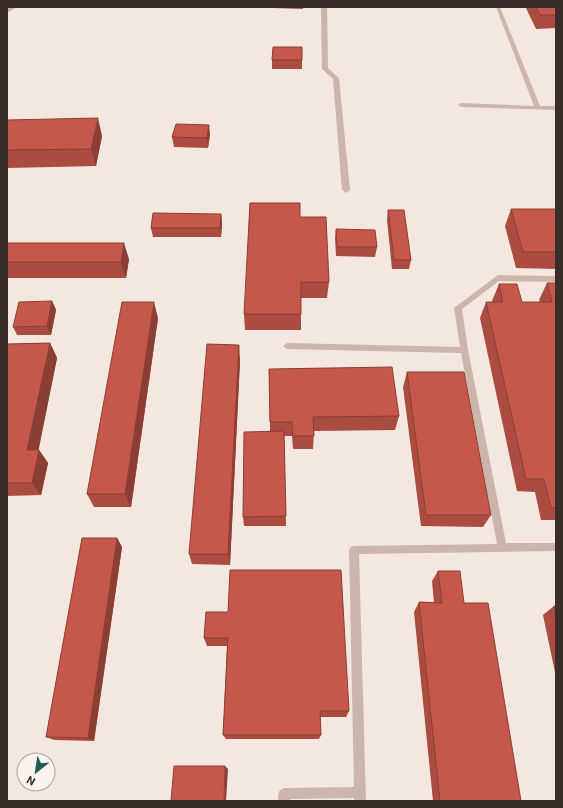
<svg xmlns="http://www.w3.org/2000/svg" width="563" height="808" viewBox="0 0 563 808" font-family="Roboto,sans-serif">
<rect width="100%" height="100%" fill="#f3e7e0"/>
<g fill="none" stroke-linecap="round" stroke-linejoin="round">
<g fill="#ccb6ab" fill-rule="evenodd">
<path d="M496,7H500L540,106H556V110L461,107L458,105L461,103L534,106Z"/>
<path d="M498,275L556,276V282L499,281L462,309L468,350L506,543H556V551L359,554L366,801H354V798L290,799V801H278V794L280,790L284,788L354,787L349,550L351,547L354,546L497,544L461,353L287,349L283,346L287,343L460,347L454,308Z"/>
</g>
<g fill="#ccb6ab" fill-rule="evenodd">
<path d="M10,7H17L7,13V8Z"/>
<path d="M321,7H327L328,68L339,78L350,190L346,193L342,190L333,79L322,69Z"/>
</g>
</g>
<g fill="#aa4c40">
<path d="M273,7H303V9L273,8Z"/>
<path d="M527,7H556V28L536,29L526,8Z"/>
<path d="M302,47V69H272V60Z"/>
<path d="M7,120L102,136L96,166L7,168Z"/>
<path d="M210,134L208,148L174,147L172,137Z"/>
<path d="M511,209H556V269L516,268L505,226Z"/>
<path d="M388,210L411,260L409,269H392L387,220Z"/>
<path d="M221,214L222,223L221,237H153L151,228Z"/>
<path d="M300,217L329,282L327,298H301V330H245L244,314Z"/>
<path d="M336,229L377,247L375,257L336,256L335,238Z"/>
<path d="M7,243L129,259L126,278H7Z"/>
<path d="M547,283H556V520H541L535,492L517,491L480,318L486,302H492V301L499,284L522,302H540L539,300Z"/>
<path d="M52,301L56,310L51,335H17L13,327Z"/>
<path d="M158,318L131,507H94L87,494Z"/>
<path d="M50,343L57,358L38,450H39L48,463L41,495L7,496V344Z"/>
<path d="M240,360L230,565L192,564L189,554Z"/>
<path d="M269,369L399,416L395,430L314,431L313,449H293L292,436H284L286,526H244L243,517L270,431Z"/>
<path d="M407,372L491,515L483,527L421,526L403,387Z"/>
<path d="M117,538L122,547L94,741L54,740L46,737Z"/>
<path d="M438,571L464,603L521,801H433L414,612L419,602L434,603L432,581Z"/>
<path d="M554,606H556V677L543,615Z"/>
<path d="M206,612L349,711L346,717H320L321,735L319,739H226L223,735L227,646H207L204,638Z"/>
</g>
<g fill="#8b3e34">
<path d="M98,118L102,136L96,166L91,149Z"/>
<path d="M209,125L210,134L208,148L207,138Z"/>
<path d="M221,214L222,223L221,237L220,228Z"/>
<path d="M124,243L129,259L126,278L121,262Z"/>
<path d="M52,301L56,310L51,335L47,326Z"/>
<path d="M154,302L158,318L131,507L125,494Z"/>
<path d="M50,343L57,358L36,463L27,450Z"/>
<path d="M239,345L240,360L230,565L228,554Z"/>
<path d="M39,450L48,463L41,495L32,483Z"/>
<path d="M117,538L122,547L94,741L88,738Z"/>
<path d="M225,766L228,769L226,801H224Z"/>
</g>
<g fill="#c6584b" stroke="#8b3e34">
<path d="M536,7H556V15H540Z"/>
<path d="M273,47H302V60H272Z"/>
<path d="M98,118L91,149L7,150V120Z"/>
<path d="M176,124L209,125L207,138L172,137Z"/>
<path d="M250,203H300V217H326L329,282H301V314H244Z"/>
<path d="M511,209H556V252H523Z"/>
<path d="M388,210H404L411,260H394Z"/>
<path d="M153,213L221,214L220,228H151Z"/>
<path d="M336,229L375,230L377,247H337Z"/>
<path d="M7,243H124L121,262H7Z"/>
<path d="M547,283H556V508H551L544,479H526L486,302H503L499,284H517L522,302H552Z"/>
<path d="M52,301L47,326L13,327L19,302Z"/>
<path d="M122,302H154L125,494H87Z"/>
<path d="M50,343L27,450H39L32,483H7V344Z"/>
<path d="M207,344L239,345L228,554H189Z"/>
<path d="M392,367L399,416L313,417L314,436H293L292,422H270L269,369Z"/>
<path d="M407,372H464L491,515H426Z"/>
<path d="M284,431L286,516L243,517L244,432Z"/>
<path d="M82,538H117L88,738L46,737Z"/>
<path d="M230,570H341L349,711H320L321,735H223L228,638H204L206,612H228Z"/>
<path d="M438,571H460L464,603H488L521,801H440L419,602L442,603Z"/>
<path d="M554,606H556V617Z"/>
<path d="M174,766H225L224,801H171Z"/>
</g>
<rect width="563" height="808" fill="none" stroke="#3a2d2a" stroke-width="16"/>
<g transform="translate(36 772) rotate(210)"><circle r="19" fill="#faf2ed" stroke="#ada39f"/>
<path d="M0-3L7 15L0 10L-7 15Z" fill="#1f5c58"/>
<text y="-6" font-size="11" font-weight="bold" text-anchor="middle" fill="#3a2d2a">N</text>
</g>
</svg>
